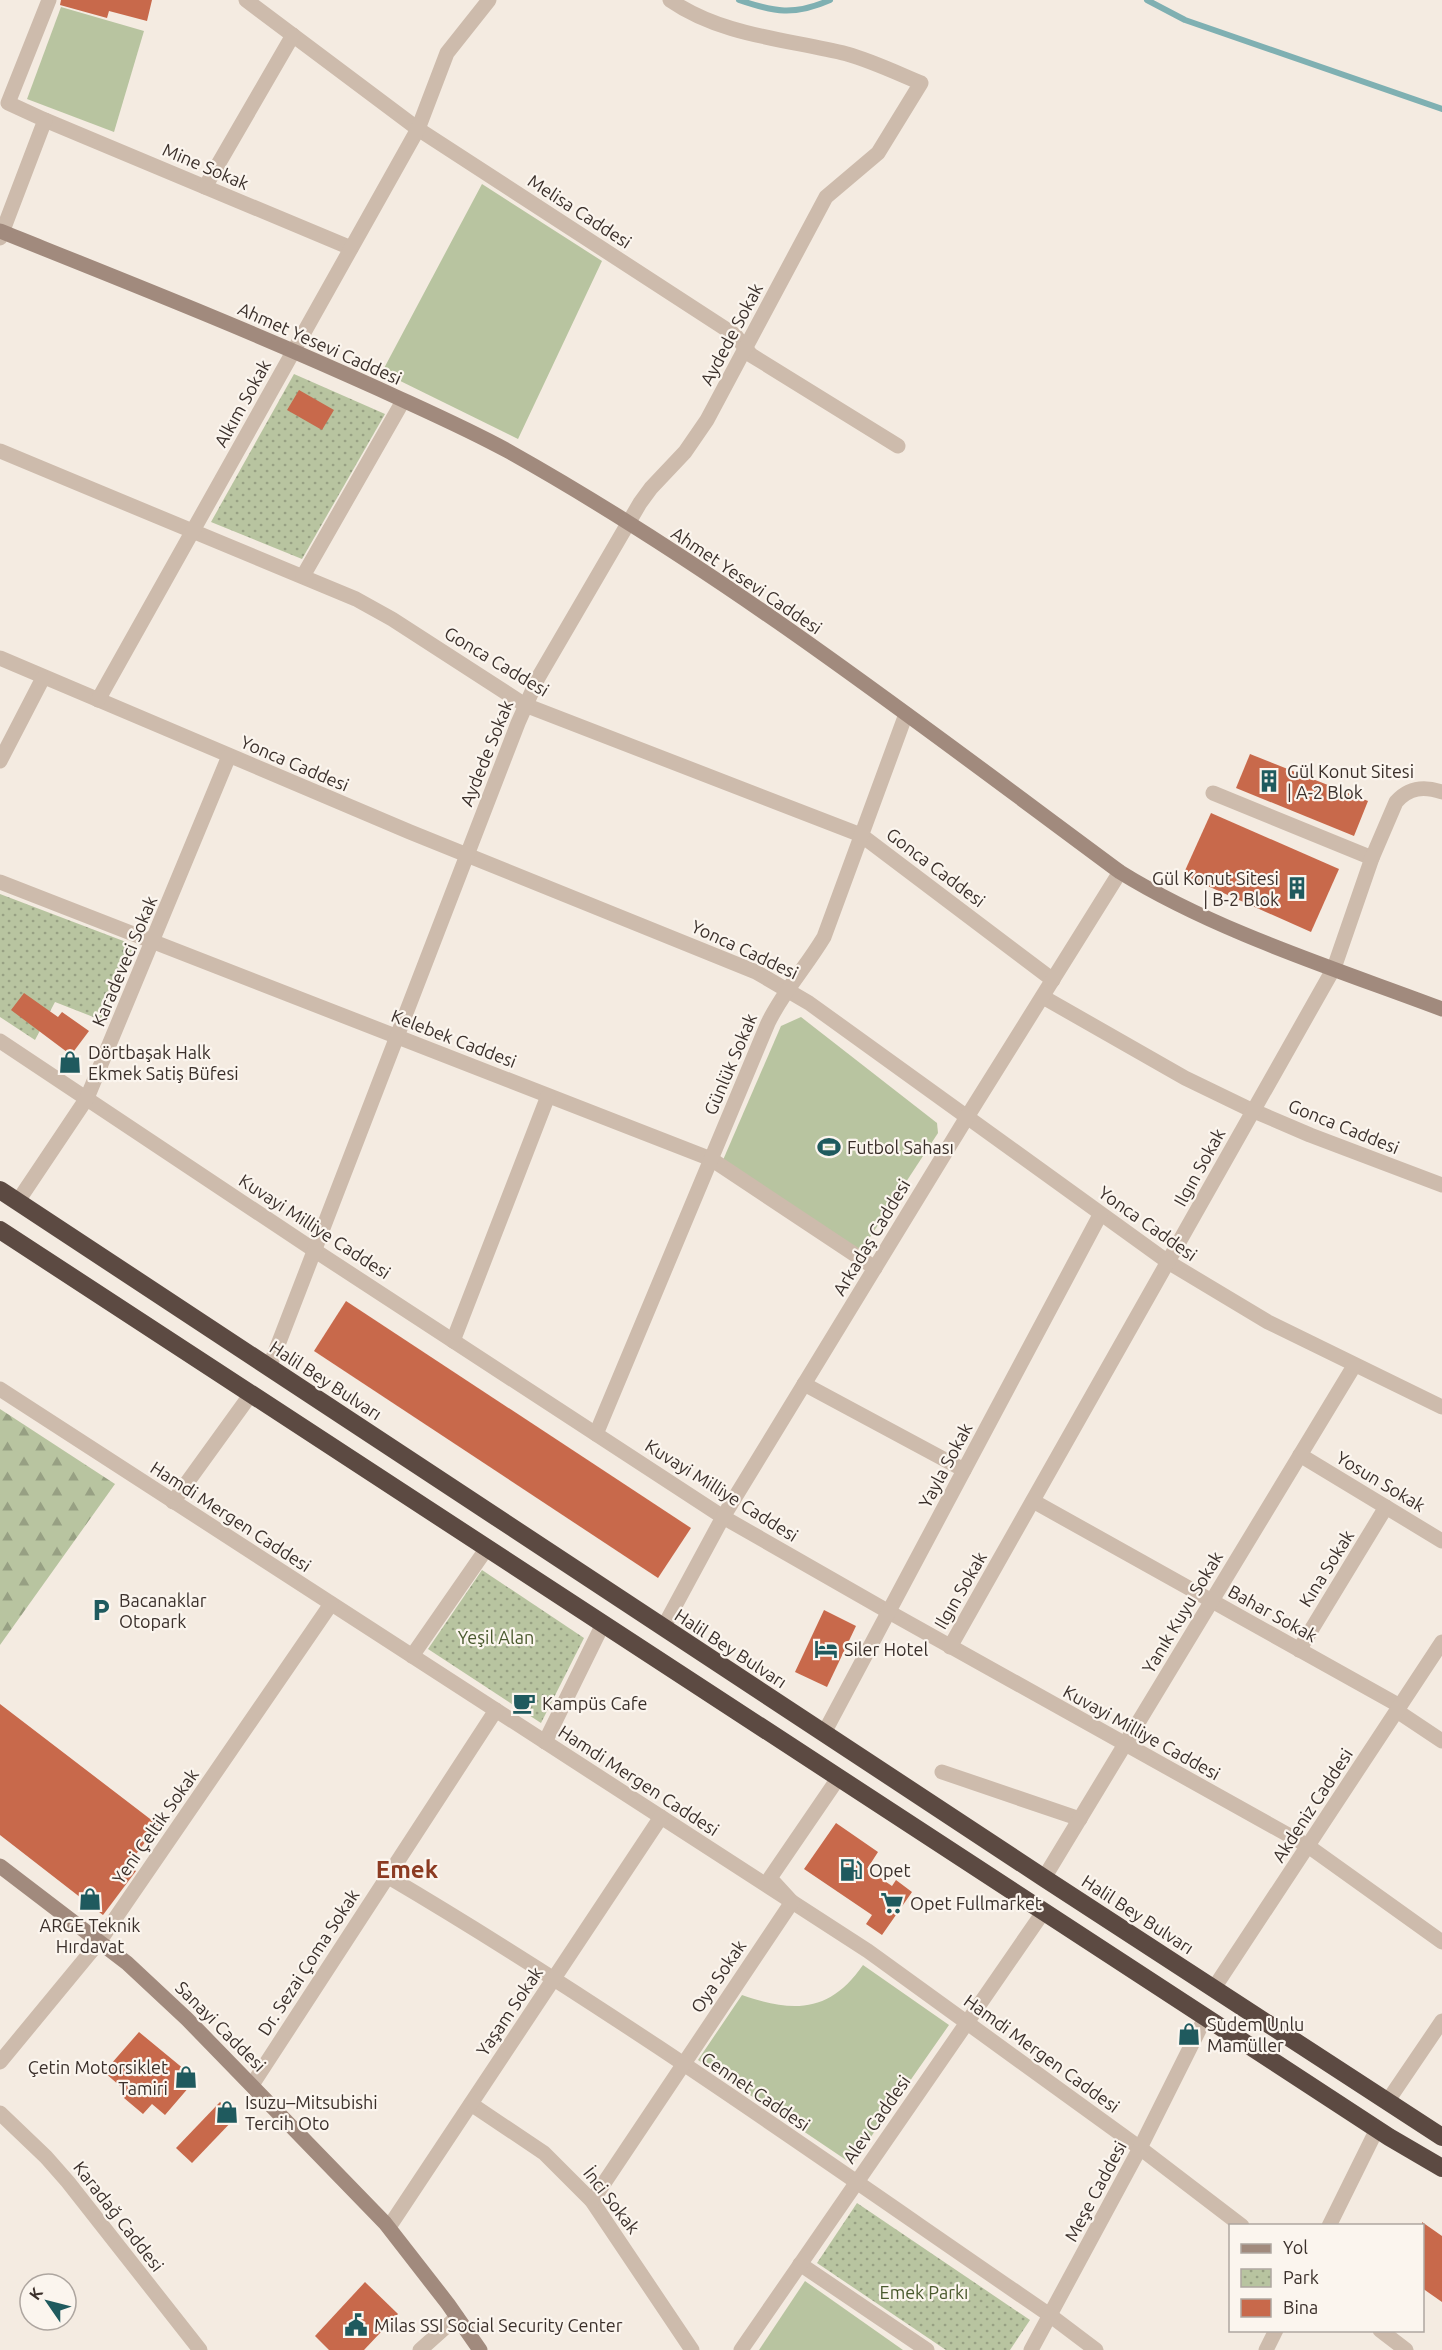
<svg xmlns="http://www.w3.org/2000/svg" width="1442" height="2350" viewBox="0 0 1442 2350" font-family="Ubuntu,sans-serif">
<defs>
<pattern id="forest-firs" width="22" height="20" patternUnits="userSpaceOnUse" patternTransform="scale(1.5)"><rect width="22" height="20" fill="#b8c4a0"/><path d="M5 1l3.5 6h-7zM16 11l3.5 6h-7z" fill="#97a083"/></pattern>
<pattern id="park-dots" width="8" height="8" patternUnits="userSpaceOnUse" patternTransform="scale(1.5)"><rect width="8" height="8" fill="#b8c4a0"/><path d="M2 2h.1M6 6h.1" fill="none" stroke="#97a083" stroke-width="1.8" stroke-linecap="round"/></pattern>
</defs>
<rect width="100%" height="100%" fill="#f4ebe1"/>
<g fill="#b8c4a0">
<path d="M61,7L144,31L114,132L27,99Z"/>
<path d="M482,184L602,261L518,439L382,372Z"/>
<path d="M801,1017L937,1123L938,1133L861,1251L723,1160L781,1026Z"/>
<path d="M863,1965L949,2025L852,2164L698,2060L742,1995C793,2013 830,2013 863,1965Z"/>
<path d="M805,2281L903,2350H759Z"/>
</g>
<path fill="url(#forest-firs)" d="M0,1409L115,1484L0,1645Z"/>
<g fill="url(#park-dots)">
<path d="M294,374L385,414L302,559L211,522Z"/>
<path d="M0,894L134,945L101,1020L55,1002L35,1040L0,1017Z"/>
<path d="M482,1570L584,1638L541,1723L428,1649Z"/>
<path d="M857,2203L1030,2320L1010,2350H946L817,2263Z"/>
</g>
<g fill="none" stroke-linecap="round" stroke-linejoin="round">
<g stroke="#7fb0b2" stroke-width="6">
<path d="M739,0C774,12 794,16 830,0"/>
<path d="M1147,0L1185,20L1442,109"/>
</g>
</g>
<g fill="#c8694b">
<path d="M61,0H152L147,21L109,11L107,18L60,5Z"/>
<path d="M299,390L334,410L322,430L287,410Z"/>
<path d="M1250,754L1368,801L1354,836L1236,788Z"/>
<path d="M1211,813L1339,869L1311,932L1183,875Z"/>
<path d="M24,993L58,1017L62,1012L89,1031L71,1055L11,1010Z"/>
<path d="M346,1301L691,1528L658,1578L314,1351Z"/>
<path d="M824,1610L856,1626L827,1687L795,1672Z"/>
<path d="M0,1704L158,1825L128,1865L136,1871L103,1915L0,1835Z"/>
<path d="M836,1823L878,1852L867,1869L892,1886L896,1880L912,1892L882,1935L866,1924L872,1915L804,1869Z"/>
<path d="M139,2032L196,2079L165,2115L152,2104L143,2114L124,2098L128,2093L104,2072Z"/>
<path d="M220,2102L236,2117L192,2163L176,2148Z"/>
<path d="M1422,2222L1442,2236V2302L1422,2288Z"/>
<path d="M365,2282L398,2314L364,2350H329L315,2336Z"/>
</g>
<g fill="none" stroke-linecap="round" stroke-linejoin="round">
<g stroke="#cdbbac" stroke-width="15">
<path d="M246,0L418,129L735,335L751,355L898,446"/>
<path d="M45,120L351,248"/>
<path d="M205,187L293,35"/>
<path d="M0,238L45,120L8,103L49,0"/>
<path d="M0,451L356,599L392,619L525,705L861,835L1053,980"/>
<path d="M303,576L403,401"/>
<path d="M0,658L410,832L756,972L809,1003L1168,1262L1268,1322L1442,1407"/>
<path d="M98,700L418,129L447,53L489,0"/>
<path d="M0,761L43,678"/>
<path d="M1213,793L1372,858"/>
<path d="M0,882L711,1159L875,1268"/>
<path d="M1043,997L1185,1078L1247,1108L1310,1135L1442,1185"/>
<path d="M0,1041L314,1250L723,1517L889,1612L1308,1846L1442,1942"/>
<path d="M18,1201L87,1098L229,756"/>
<path d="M453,1341L548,1096"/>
<path d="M269,1368L518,723L538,678L640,503L651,488L685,452L707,420L826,197L878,153L921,83C897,73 872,61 847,54C787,39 722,36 670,0"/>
<path d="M804,1384L964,1470"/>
<path d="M0,1389L868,1951L1140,2148L1242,2226"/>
<path d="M596,1434L768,1023C783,992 806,967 824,937L906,714"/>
<path d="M1300,1455L1442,1541"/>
<path d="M1033,1501L1400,1706"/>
<path d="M173,1502L251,1394"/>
<path d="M663,1628L723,1517L967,1117L1120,872"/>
<path d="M950,1647L1334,968L1372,858L1396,802C1409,787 1424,786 1442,792"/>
<path d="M1299,1650L1386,1507"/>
<path d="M412,1656L487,1548"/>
<path d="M1397,1711L1442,1741"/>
<path d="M824,1733L1100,1215"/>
<path d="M545,1742L603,1624"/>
<path d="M942,1772L1080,1819"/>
<path d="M387,1876C616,2011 832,2166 1051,2316L1096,2350"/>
<path d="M1044,1878L1354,1366"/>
<path d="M1214,1988L1442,1642"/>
<path d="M0,2062L99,1942L331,1604"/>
<path d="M252,2085L496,1710"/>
<path d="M1387,2102L1442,2021"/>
<path d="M471,2104L544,2153L592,2201L692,2350"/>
<path d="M0,2113L46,2157L68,2182L200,2350"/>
<path d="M592,2201L792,1902L770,1878L839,1777"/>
<path d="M1329,2226L1377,2129"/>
<path d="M389,2227L661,1817"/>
<path d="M800,2264L927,2350"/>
<path d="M1380,2330L1406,2350"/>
<path d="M420,2350L457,2317"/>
<path d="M741,2350L1044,1911"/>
<path d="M1031,2350L1140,2148L1206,2016"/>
<path d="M1266,2350L1276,2330"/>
</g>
<g stroke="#a18a7d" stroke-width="15">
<path d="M0,231C127,282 254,332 379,389C422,409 466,428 508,451C724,572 921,725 1120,872C1215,931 1336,969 1442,1009"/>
<path d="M0,1866L127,1963L187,2019L385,2223L448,2304L480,2350"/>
</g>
<g stroke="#5c4a42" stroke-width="18">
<path d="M0,1190L1044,1878L1442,2137"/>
<path d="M0,1230L1389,2137L1442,2168"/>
</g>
</g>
<defs>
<g id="building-bare" transform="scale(1.8)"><path d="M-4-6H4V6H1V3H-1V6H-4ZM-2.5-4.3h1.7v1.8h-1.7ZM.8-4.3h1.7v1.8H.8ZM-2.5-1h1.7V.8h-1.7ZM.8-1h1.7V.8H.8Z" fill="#1f5a5e" stroke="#fbf5ee" stroke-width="2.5" paint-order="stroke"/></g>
<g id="shop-bare" transform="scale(1.8)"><path d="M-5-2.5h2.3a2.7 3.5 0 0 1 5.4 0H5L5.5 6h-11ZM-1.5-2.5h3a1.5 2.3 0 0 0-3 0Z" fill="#1f5a5e" stroke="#fbf5ee" stroke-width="2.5" paint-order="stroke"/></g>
<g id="stadium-bare" transform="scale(1.8)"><path d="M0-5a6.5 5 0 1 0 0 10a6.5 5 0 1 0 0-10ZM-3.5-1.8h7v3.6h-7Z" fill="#1f5a5e" stroke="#fbf5ee" stroke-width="2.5" paint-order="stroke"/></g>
<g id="parking-bare" transform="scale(1.8)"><path d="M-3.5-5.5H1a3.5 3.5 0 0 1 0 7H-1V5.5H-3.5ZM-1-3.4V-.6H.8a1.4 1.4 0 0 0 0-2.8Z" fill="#1f5a5e" stroke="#fbf5ee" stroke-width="2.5" paint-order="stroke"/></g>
<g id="hotel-bare" transform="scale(1.8)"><path d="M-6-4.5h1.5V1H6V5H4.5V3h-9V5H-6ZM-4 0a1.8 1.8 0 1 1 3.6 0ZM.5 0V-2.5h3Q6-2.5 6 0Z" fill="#1f5a5e" stroke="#fbf5ee" stroke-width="2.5" paint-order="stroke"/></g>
<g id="cafe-bare" transform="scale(1.8)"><path d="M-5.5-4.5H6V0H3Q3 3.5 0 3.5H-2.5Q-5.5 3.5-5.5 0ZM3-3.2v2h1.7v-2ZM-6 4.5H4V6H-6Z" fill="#1f5a5e" stroke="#fbf5ee" stroke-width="2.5" paint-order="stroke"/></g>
<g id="fuel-bare" transform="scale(1.8)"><path d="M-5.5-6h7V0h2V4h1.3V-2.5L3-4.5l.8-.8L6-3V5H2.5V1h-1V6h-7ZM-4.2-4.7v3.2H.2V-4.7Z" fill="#1f5a5e" stroke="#fbf5ee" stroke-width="2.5" paint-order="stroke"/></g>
<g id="supermarket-bare" transform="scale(1.8)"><path d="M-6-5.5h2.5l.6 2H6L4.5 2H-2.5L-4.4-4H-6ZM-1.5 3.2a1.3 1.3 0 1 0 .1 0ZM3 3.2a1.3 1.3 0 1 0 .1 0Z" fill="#1f5a5e" stroke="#fbf5ee" stroke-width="2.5" paint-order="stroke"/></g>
<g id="civic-bare" transform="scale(1.8)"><path d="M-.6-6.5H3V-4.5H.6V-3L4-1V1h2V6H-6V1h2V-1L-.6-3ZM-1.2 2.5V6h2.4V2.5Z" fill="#1f5a5e" stroke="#fbf5ee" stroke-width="2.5" paint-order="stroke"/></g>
</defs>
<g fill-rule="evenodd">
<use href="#building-bare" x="1269" y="781"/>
<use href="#building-bare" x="1297" y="888"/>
<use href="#shop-bare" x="70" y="1062"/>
<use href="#stadium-bare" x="829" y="1147"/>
<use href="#parking-bare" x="101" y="1610"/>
<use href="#hotel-bare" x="826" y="1649"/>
<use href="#cafe-bare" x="524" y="1703"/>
<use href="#fuel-bare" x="851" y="1870"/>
<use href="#shop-bare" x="90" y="1899"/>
<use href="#supermarket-bare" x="892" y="1903"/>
<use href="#shop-bare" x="1189" y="2034"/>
<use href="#shop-bare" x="186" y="2077"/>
<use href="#shop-bare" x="227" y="2112"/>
<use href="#civic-bare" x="356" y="2325"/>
</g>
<g text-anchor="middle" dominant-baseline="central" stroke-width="4.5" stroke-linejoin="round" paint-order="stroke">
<g font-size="18" fill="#3b302b" stroke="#fbf5ee">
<text transform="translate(206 166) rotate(23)">Mine Sokak</text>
<text transform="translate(580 211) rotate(33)">Melisa Caddesi</text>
<text transform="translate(731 334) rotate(-62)">Aydede Sokak</text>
<text transform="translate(320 343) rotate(24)">Ahmet Yesevi Caddesi</text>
<text transform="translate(242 403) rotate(-61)">Alkım Sokak</text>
<text transform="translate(747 580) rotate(34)">Ahmet Yesevi Caddesi</text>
<text transform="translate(497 661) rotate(31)">Gonca Caddesi</text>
<text transform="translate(486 753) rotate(-68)">Aydede Sokak</text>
<text transform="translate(295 763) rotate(23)">Yonca Caddesi</text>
<text transform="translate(936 867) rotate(37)">Gonca Caddesi</text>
<text transform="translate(745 949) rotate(25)">Yonca Caddesi</text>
<text transform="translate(124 961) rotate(-67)">Karadeveci Sokak</text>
<text transform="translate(454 1038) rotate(21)">Kelebek Caddesi</text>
<text transform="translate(730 1064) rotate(-67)">Günlük Sokak</text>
<text transform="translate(1344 1126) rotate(22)">Gonca Caddesi</text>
<text transform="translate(1199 1167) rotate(-61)">Ilgın Sokak</text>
<text transform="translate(1148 1223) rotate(35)">Yonca Caddesi</text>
<text transform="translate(315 1226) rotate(33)">Kuvayi Milliye Caddesi</text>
<text transform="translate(871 1237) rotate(-59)">Arkadaş Caddesi</text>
<text transform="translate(326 1380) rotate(33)">Halil Bey Bulvarı</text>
<text transform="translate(945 1465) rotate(-62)">Yayla Sokak</text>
<text transform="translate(1381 1481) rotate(31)">Yosun Sokak</text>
<text transform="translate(722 1490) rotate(32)">Kuvayi Milliye Caddesi</text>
<text transform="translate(231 1516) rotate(33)">Hamdi Mergen Caddesi</text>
<text transform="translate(1326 1568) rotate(-58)">Kına Sokak</text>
<text transform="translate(960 1590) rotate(-60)">Ilgın Sokak</text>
<text transform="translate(1182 1612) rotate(-59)">Yanık Kuyu Sokak</text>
<text transform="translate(1273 1613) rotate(29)">Bahar Sokak</text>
<text transform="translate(731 1648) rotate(33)">Halil Bey Bulvarı</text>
<text transform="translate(1142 1732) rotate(29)">Kuvayi Milliye Caddesi</text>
<text transform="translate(639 1780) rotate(33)">Hamdi Mergen Caddesi</text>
<text transform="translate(1312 1805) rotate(-57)">Akdeniz Caddesi</text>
<text transform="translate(155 1826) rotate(-55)">Yeni Çeltik Sokak</text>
<text transform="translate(1138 1914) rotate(33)">Halil Bey Bulvarı</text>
<text transform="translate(308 1962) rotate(-57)">Dr. Sezai Çoma Sokak</text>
<text transform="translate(718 1976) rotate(-56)">Oya Sokak</text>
<text transform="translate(509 2011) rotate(-56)">Yaşam Sokak</text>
<text transform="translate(221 2026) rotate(45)">Sanayi Caddesi</text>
<text transform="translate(1042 2053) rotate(36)">Hamdi Mergen Caddesi</text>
<text transform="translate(756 2091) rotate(34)">Cennet Caddesi</text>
<text transform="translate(876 2119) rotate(-55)">Alev Caddesi</text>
<text transform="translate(1095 2191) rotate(-62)">Meşe Caddesi</text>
<text transform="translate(612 2200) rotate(52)">İnci Sokak</text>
<text transform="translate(119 2216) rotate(52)">Karadağ Caddesi</text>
</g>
<g font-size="18" fill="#3b302b" stroke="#fbf5ee" text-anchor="start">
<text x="1287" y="771">Gül Konut Sitesi<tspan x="1287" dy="21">| A-2 Blok</tspan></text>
<text x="1279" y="878" text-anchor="end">Gül Konut Sitesi<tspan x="1279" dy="21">| B-2 Blok</tspan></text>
<text x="88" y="1052">Dörtbaşak Halk<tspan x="88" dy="21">Ekmek Satiş Büfesi</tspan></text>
<text x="847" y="1147">Futbol Sahası</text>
<text x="119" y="1600">Bacanaklar<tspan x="119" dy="21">Otopark</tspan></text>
<text x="844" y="1649">Siler Hotel</text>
<text x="542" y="1703">Kampüs Cafe</text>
<text x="869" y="1870">Opet</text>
<text x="910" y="1903">Opet Fullmarket</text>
<text x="90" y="1925" text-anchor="middle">ARGE Teknik<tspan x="90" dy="21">Hırdavat</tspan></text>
<text x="1207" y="2024">Sudem Unlu<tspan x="1207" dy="21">Mamüller</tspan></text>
<text x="168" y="2067" text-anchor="end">Çetin Motorsiklet<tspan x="168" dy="21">Tamiri</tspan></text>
<text x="245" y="2102">Isuzu–Mitsubishi<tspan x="245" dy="21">Tercih Oto</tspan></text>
<text x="374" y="2325">Milas SSI Social Security Center</text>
</g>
<g font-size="18" fill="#4a5a2e" stroke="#fbf5ee">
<text x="496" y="1637">Yeşil Alan</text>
<text x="924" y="2292">Emek Parkı</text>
</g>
<g font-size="24" font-weight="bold" fill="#8c3b22" stroke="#fbf5ee">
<text x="407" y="1869">Emek</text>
</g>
</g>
<rect x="1229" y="2224" width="195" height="108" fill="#fbf5ee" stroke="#aea6a0" stroke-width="1.5"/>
<rect x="1241" y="2244" width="30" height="9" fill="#a18a7d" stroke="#aea6a0" stroke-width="1.5"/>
<text x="1283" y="2254" font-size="18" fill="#3b302b">Yol</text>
<rect x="1241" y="2269" width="30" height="18" fill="url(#park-dots)" stroke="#aea6a0" stroke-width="1.5"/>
<text x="1283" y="2284" font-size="18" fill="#3b302b">Park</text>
<rect x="1241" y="2299" width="30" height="18" fill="#c8694b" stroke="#aea6a0" stroke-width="1.5"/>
<text x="1283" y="2314" font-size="18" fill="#3b302b">Bina</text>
<g transform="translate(48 2302) rotate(305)"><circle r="28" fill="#fbf5ee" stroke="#aea6a0" stroke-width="1.5"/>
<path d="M0-4.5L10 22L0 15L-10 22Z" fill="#1f5a5e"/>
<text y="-9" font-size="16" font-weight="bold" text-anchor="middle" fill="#3b302b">K</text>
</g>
</svg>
